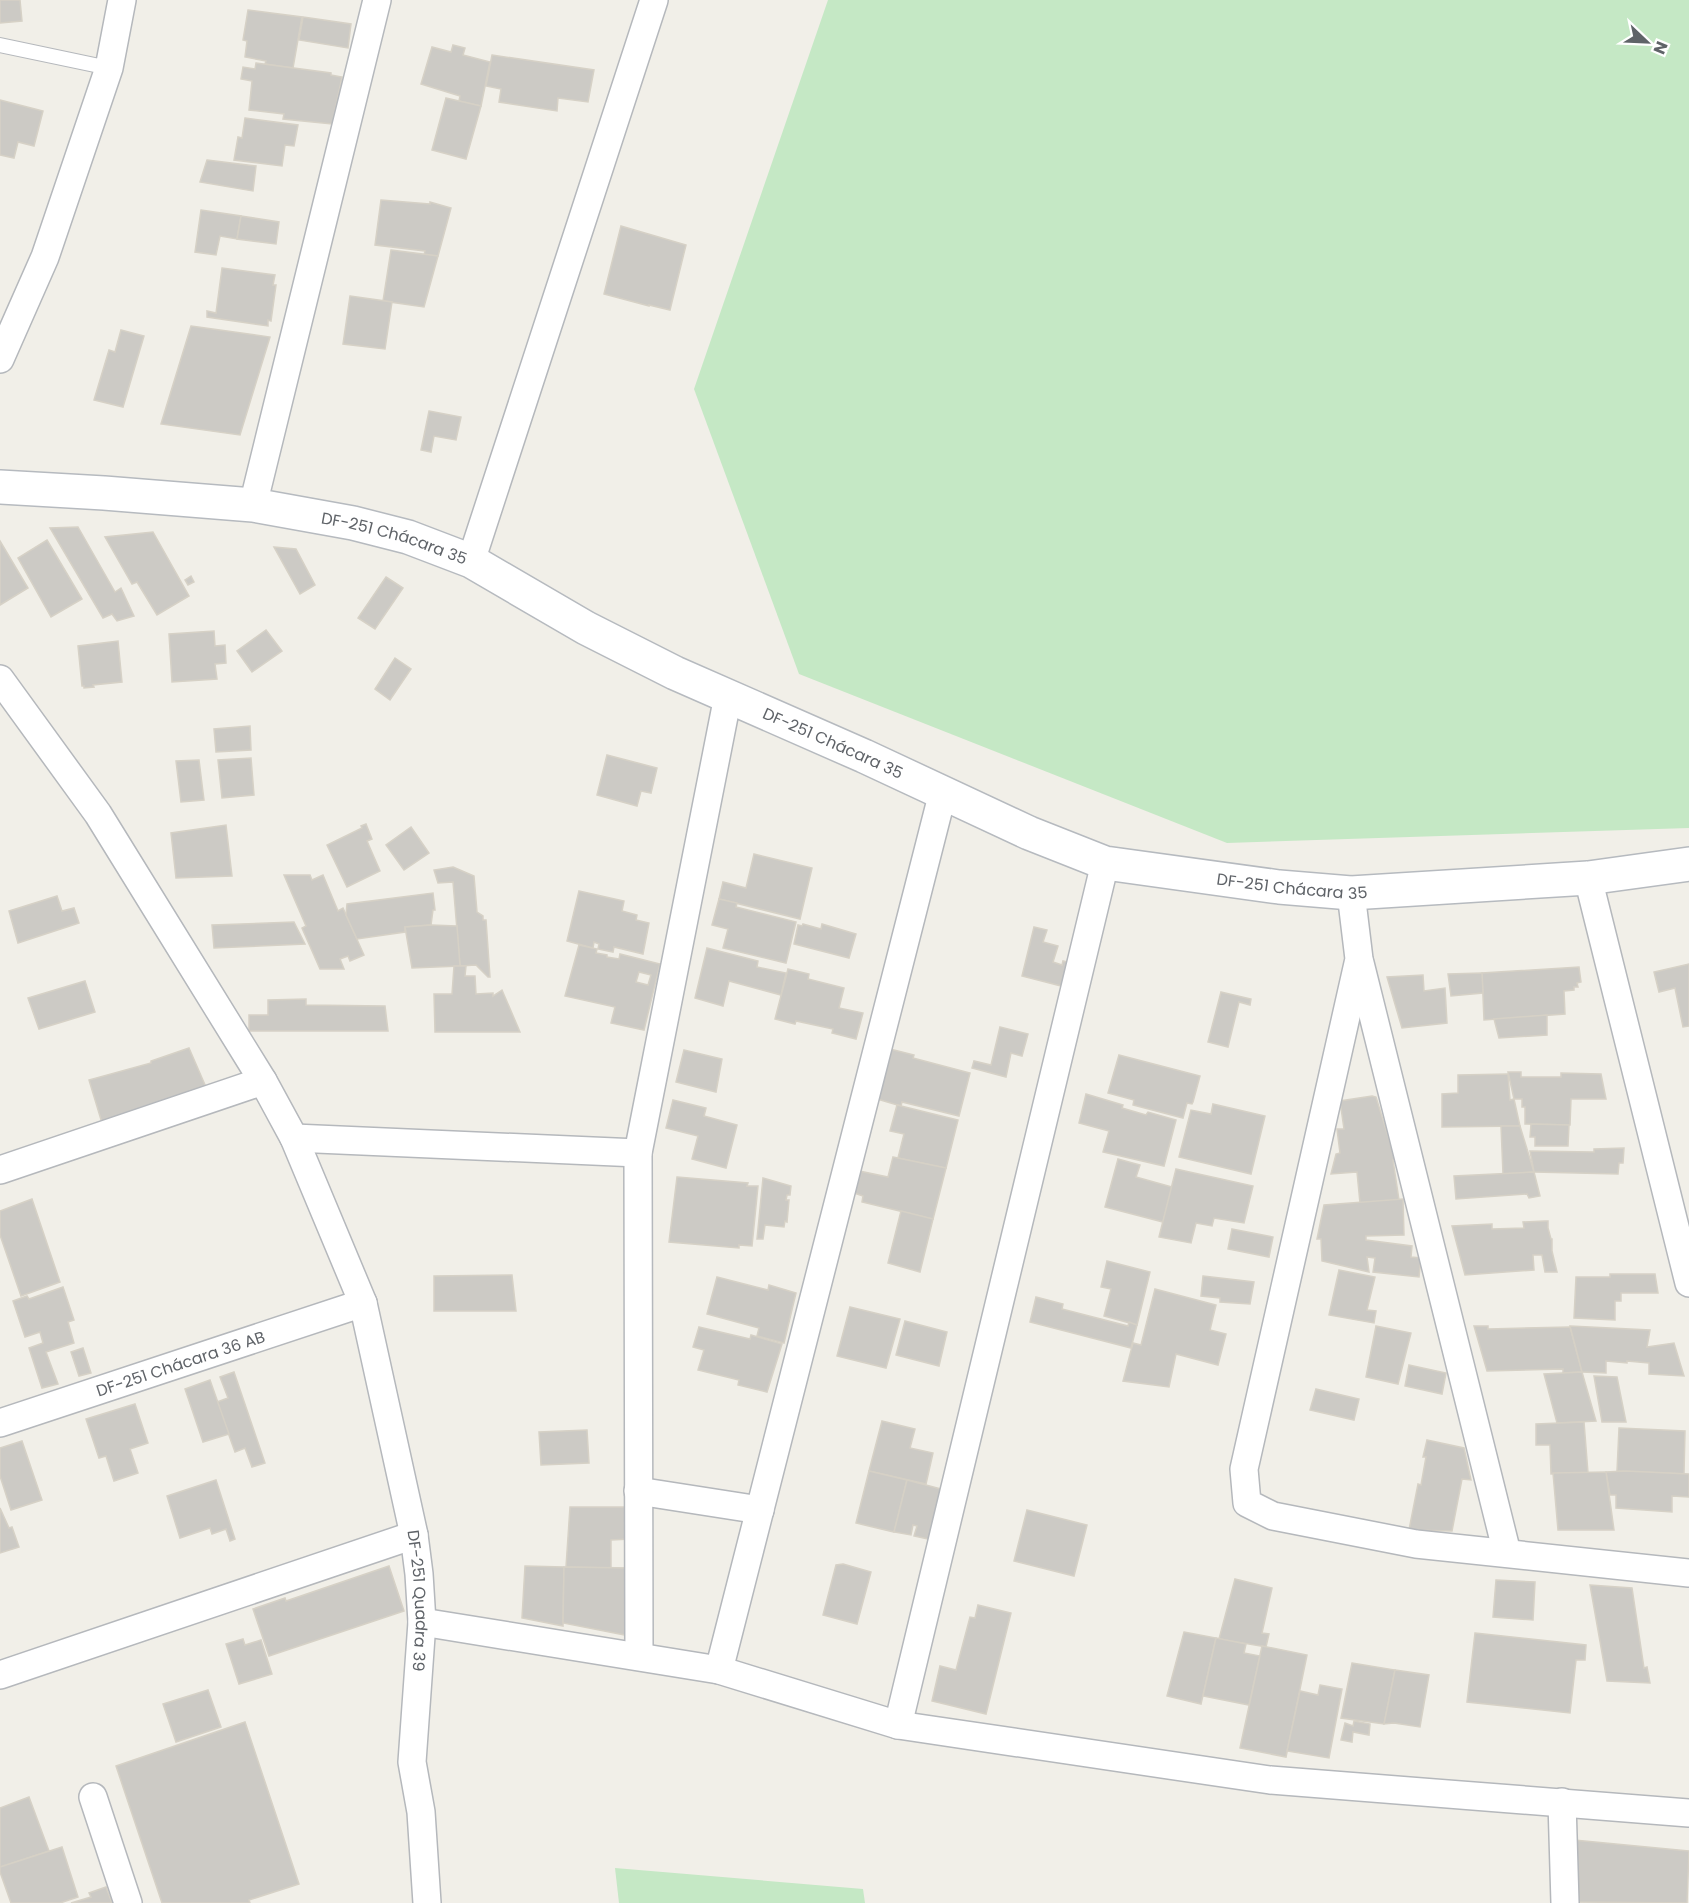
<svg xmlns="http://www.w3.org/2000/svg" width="1689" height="1903" viewBox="0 0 1689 1903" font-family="Poppins,sans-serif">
<rect width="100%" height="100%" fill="#f1efe8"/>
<g fill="#c5e8c5">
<path d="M828,0H1689V828L1227,843L799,674L694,389Z"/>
<path d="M615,1868L863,1889L865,1903H619Z"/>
</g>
<g fill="#cccac5" stroke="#d6d1c6" stroke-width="1.5" fill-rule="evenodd">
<path d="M0,0H20L22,21L0,23Z"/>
<path d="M248,10L302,17L293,68L265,64L266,61L245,57L247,41L243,40Z"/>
<path d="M303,17L351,24L348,48L299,40Z"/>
<path d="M453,45L465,48L463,55L490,62L481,106L459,101L460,96L421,84L432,47L451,52Z"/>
<path d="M492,55L594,70L588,102L558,98L557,111L499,102L501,89L486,86Z"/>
<path d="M256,63L331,73V75L342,77L332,124L283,119L284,114L249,110L252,81L241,79L243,67L255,69Z"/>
<path d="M446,98L481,106L466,159L432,150Z"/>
<path d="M0,100L43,111L34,146L18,142L14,158L0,155Z"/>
<path d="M245,118L298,125L294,146L285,145L282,166L234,160L238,137L242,138Z"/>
<path d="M207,160L256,166L253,191L200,182Z"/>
<path d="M381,200L430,204V202L451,208L438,256L424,255L425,251L375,245Z"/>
<path d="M201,210L241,216L237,239L220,236L216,255L195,252Z"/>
<path d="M241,216L279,222L276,244L237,239Z"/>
<path d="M621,226L686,245L670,310L649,305V306L604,294Z"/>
<path d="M391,250L438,256L424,307L383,301Z"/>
<path d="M222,268L275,275L273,285H276L271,321L268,320V326L207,317V311L216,313Z"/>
<path d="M350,296L392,302L385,349L343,344Z"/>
<path d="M191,326L270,337L240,435L161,424Z"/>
<path d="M121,330L144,336L123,407L94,400L109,350L115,352Z"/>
<path d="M429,411L461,417L456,440L434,436L431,452L421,450Z"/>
<path d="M78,527L115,592L121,588L134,616L117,621L112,614L103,618L50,528Z"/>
<path d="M153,532L189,596L157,615L137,582L132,584L105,537Z"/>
<path d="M47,540L82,599L51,617L18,558Z"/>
<path d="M0,541L28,588L0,605Z"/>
<path d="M274,547L296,549L315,585L300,594Z"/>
<path d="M191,576L194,582L188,585L185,580Z"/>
<path d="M386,577L403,588L375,629L358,618Z"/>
<path d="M266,630L282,651L252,672L237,651Z"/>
<path d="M214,631L215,646L225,645L226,663L215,664L217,679L172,682L169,634Z"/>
<path d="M118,641L122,682L93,685L94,687L84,688V686H82L78,646Z"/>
<path d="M395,658L411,669L390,700L375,689Z"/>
<path d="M250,726L251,750L216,752L214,729Z"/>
<path d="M607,755L657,768L651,793L641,791L637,806L597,795Z"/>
<path d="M251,758L254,795L222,798L218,760Z"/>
<path d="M199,760L204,800L181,802L176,761Z"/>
<path d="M366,824L372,839L367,841L380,871L347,887L327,845L362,828L361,826Z"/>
<path d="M226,825L232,876L176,878L171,833Z"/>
<path d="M411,827L429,853L404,870L386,845Z"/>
<path d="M754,854L812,868L800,919L719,899L723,882L746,888Z"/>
<path d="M453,867L474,876L477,912L483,916V920H486L490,977H488L476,965L460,966L453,882L438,883L434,870Z"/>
<path d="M284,875H310L312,880L323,875L338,911L343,908L364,955L350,961L348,956L340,959L344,969H320L302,928L306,926Z"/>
<path d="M579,891L624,901L622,911L637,915L636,920L649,923L643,954L614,947L613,952L598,949L599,944L594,942L593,948L567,941Z"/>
<path d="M433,893L435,910H433L431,925L405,927V932L357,939L346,915L347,904Z"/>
<path d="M57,896L62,911L74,908L79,923L18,943L9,911Z"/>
<path d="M719,899L737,903L736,907L796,922L786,963L723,948L728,929L712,925Z"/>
<path d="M294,922L305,944L214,948L212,925Z"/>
<path d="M803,924L821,929L822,924L856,934L849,958L794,944L798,925L802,926Z"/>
<path d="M431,925L457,926L460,966L412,968L405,927Z"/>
<path d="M1034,927L1047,930L1043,942L1058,946L1053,962L1062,965L1063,961L1076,964L1069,988L1022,976Z"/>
<path d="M579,945L597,949L596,953L607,955V957L619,959L620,954L660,964L644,1030L611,1023L615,1007L565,996ZM639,972L651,975L648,985L636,982Z"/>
<path d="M707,948L758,961L757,967L786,973L781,995L729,981L723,1006L695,998Z"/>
<path d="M1689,964V1026L1683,1027L1675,988L1659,992L1654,972Z"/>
<path d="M454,966H466L465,976H475L476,994L493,993V996L502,990L520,1032H435L434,994H452Z"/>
<path d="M1579,967L1581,982L1577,983L1578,987H1574V990L1564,991L1565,1014L1484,1020L1482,973Z"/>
<path d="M788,969L809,974L808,979L844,988L839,1008L863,1013L856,1039L832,1033L833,1029L796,1021L795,1024L775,1019Z"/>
<path d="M1482,973L1483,993L1451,996L1448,974Z"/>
<path d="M1423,975L1424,991L1445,988L1447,1023L1402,1028L1387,977Z"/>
<path d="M85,981L95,1012L39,1029L28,998Z"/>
<path d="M1221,992L1251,999L1250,1005L1239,1002L1228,1047L1208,1042Z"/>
<path d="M306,999V1005L385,1006L388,1031H249V1015H268V1000Z"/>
<path d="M1547,1015V1035L1499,1038L1494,1019Z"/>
<path d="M1000,1027L1028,1034L1022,1056L1011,1053L1006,1077L972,1068L974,1061L991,1065Z"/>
<path d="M189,1048L209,1094L164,1109L162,1101L102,1123L89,1080L151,1063V1061Z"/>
<path d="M890,1049L914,1055L913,1058L970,1073L959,1116L902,1102L901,1106L877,1099Z"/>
<path d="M684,1050L722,1059L716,1092L676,1082Z"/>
<path d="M1119,1055L1200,1076L1193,1102L1192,1104L1187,1103L1183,1118L1133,1105L1134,1100L1108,1093Z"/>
<path d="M1508,1072H1521V1077H1561V1073L1601,1074L1606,1099H1571L1570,1125L1525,1124V1107H1522V1099H1514Z"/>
<path d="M1508,1074L1510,1100L1514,1099L1520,1126L1442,1127V1094L1458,1093V1075Z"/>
<path d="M1086,1094L1123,1105L1122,1108L1146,1115L1148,1112L1176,1120L1164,1166L1103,1152L1109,1131L1079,1123Z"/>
<path d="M1372,1096L1376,1097L1395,1159L1393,1160L1399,1200L1360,1203L1357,1172L1331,1174L1336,1154L1340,1153L1337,1129H1344L1340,1101Z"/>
<path d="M673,1100L706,1108L704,1116L737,1125L726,1168L692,1159L698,1136L666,1128Z"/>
<path d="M1213,1104L1265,1116L1251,1174L1179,1157L1191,1110L1211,1114Z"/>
<path d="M897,1105L958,1120L946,1168L898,1158L904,1134L890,1131Z"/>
<path d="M1531,1124L1569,1125L1568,1146H1535V1137H1530Z"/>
<path d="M1501,1126H1520L1534,1172L1503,1174Z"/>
<path d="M1624,1148L1623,1163H1619L1618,1174L1534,1172L1530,1151L1594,1152V1149Z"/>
<path d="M893,1157L946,1168L933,1219L862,1202L863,1196L854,1193L859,1171L888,1177Z"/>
<path d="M1118,1159L1140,1165L1136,1177L1172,1187L1163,1222L1105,1207Z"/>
<path d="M1176,1169L1253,1186L1244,1223L1214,1218L1212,1226L1196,1223L1191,1243L1159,1237Z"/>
<path d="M1534,1172L1540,1196L1529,1198L1527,1194L1456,1199L1454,1176Z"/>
<path d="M677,1177L748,1183L747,1186H758L752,1246L739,1245V1248L669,1242Z"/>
<path d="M763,1178L791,1186L790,1195H787L786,1200H789L787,1222L785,1221L784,1227L765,1225L763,1239H757Z"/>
<path d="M32,1199L60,1282L21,1296L0,1235V1211Z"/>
<path d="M1403,1199L1404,1235L1366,1236V1240L1412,1246L1411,1257L1421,1258L1419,1277L1373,1272L1375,1258L1367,1257L1369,1272L1322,1261L1321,1239H1317L1324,1205Z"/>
<path d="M901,1211L933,1219L920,1272L888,1263Z"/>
<path d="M1545,1221H1548V1228L1551,1239H1552V1251L1557,1272H1545L1542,1255H1533L1534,1270L1465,1275L1452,1226L1492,1224V1229L1524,1228L1523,1222Z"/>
<path d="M1232,1229L1273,1237L1269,1257L1228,1249Z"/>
<path d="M1107,1261L1150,1272L1137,1325L1104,1316L1111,1289L1101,1287Z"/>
<path d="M1339,1270L1375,1277L1367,1310L1376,1311L1374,1323L1329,1315Z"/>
<path d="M1610,1274H1655L1658,1293H1621V1301H1615V1320L1574,1318L1576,1277H1610Z"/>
<path d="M512,1275L516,1311H434V1276Z"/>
<path d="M1203,1276L1254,1282L1250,1304L1220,1302V1298L1201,1296Z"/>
<path d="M717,1277L768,1290L769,1285L796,1293L784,1343L757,1336L759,1328L707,1314Z"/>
<path d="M63,1287L74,1320L68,1322L74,1343L46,1352L58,1384L42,1388L29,1348L43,1343L40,1332L25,1337L13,1301L27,1296L29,1299Z"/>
<path d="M1155,1289L1216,1305L1210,1330L1226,1334L1218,1365L1176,1354L1169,1387L1123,1381L1133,1343L1141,1345Z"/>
<path d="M1036,1297L1063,1304L1062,1309L1128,1326L1129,1322L1137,1325L1131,1348L1030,1322Z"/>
<path d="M850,1307L900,1319L886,1368L837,1356Z"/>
<path d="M905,1321L947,1332L939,1366L896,1355Z"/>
<path d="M1376,1326L1411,1333L1398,1384L1366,1377Z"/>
<path d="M1474,1326H1488V1329L1570,1327L1582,1372L1563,1373V1369L1487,1371Z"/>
<path d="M1570,1326L1650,1330L1647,1347L1674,1343L1684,1376L1649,1374V1363L1627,1361V1363L1606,1361V1373L1582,1372Z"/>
<path d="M699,1327L750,1339L751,1335L782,1344L767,1392L738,1385L739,1380L698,1370L704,1350L693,1347Z"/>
<path d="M83,1348L91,1373L79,1376L71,1352Z"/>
<path d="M1409,1365L1446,1373L1442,1394L1405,1386Z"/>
<path d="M234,1372L265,1463L252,1467L245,1448L235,1452L217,1402L228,1398L220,1377Z"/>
<path d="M1582,1372L1596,1421L1557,1423L1544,1374Z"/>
<path d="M1594,1376L1617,1377L1626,1422H1602Z"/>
<path d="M210,1380L229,1434L203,1442L185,1389Z"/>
<path d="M1316,1389L1359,1399L1354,1420L1310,1410Z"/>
<path d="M135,1404L148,1443L130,1449L138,1473L114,1481L106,1456L99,1458L86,1419Z"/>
<path d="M882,1421L915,1429L910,1448L933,1453L926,1484L869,1471Z"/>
<path d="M1584,1422L1588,1473L1551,1474L1550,1445H1536V1424Z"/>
<path d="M1619,1428L1685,1431L1684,1474L1617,1471Z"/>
<path d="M587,1430L589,1463L541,1465L539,1432Z"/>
<path d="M1427,1440L1464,1448L1471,1480L1462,1479L1452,1531L1409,1530L1418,1484L1421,1485L1426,1457H1423Z"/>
<path d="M22,1441L42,1500L11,1510L0,1476V1448Z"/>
<path d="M869,1471L907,1480L894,1532L856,1523Z"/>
<path d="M1626,1471L1689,1474V1497L1672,1496V1512L1616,1508V1495H1610L1606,1472Z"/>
<path d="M1606,1472L1614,1530H1558L1553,1473Z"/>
<path d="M216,1480L235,1539L230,1541L226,1529L212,1534L210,1528L180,1538L167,1496Z"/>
<path d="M907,1480L945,1490L933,1540L914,1536L917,1526L913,1525L911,1535L894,1532Z"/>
<path d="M570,1507H628L630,1539L611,1540V1568L566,1567Z"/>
<path d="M0,1508L9,1528L12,1527L19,1547L0,1553Z"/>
<path d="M1027,1510L1087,1525L1074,1576L1014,1561Z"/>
<path d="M843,1564L871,1572L857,1624L823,1615L836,1565Z"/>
<path d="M389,1566L404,1611L269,1656L253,1609L285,1598L286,1601Z"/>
<path d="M525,1566L564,1567L563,1626L522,1618Z"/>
<path d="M564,1567L633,1568L635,1637L563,1623Z"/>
<path d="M1235,1579L1272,1588L1262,1633L1269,1634L1266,1647L1219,1639Z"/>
<path d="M1496,1580L1535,1582L1533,1620L1493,1617Z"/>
<path d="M1590,1585L1632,1588L1644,1668L1647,1667L1650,1683L1607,1681Z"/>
<path d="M978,1605L1011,1613L986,1714L932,1701L940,1666L956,1670L970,1617L975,1618Z"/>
<path d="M1184,1632L1216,1638L1201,1704L1167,1696Z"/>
<path d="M1475,1633L1586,1645L1585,1660H1576L1570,1713L1467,1702Z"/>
<path d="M1216,1638L1246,1644L1244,1653L1260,1656L1249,1705L1203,1696Z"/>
<path d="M243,1639L245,1645L261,1640L272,1674L239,1684L226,1644Z"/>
<path d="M1262,1646L1307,1655L1286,1757L1240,1748Z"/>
<path d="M1352,1663L1395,1670L1384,1724L1341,1718Z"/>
<path d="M1395,1670L1429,1675L1420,1727L1394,1723L1384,1724Z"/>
<path d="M1320,1685L1342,1689L1329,1758L1287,1751L1300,1691L1318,1695Z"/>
<path d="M208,1690L221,1727L176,1742L163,1704Z"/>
<path d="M1354,1721L1370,1724L1369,1735L1353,1732L1352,1742L1341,1740L1345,1723L1353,1726Z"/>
<path d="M245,1722L299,1884L249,1900L250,1903H162L116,1766Z"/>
<path d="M29,1797L49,1851L0,1867V1808Z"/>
<path d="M1574,1840L1689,1851L1687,1903L1573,1902Z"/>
<path d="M62,1847L78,1897L60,1903H11L0,1872V1867Z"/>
<path d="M106,1887L112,1903H71L91,1897L89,1893Z"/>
</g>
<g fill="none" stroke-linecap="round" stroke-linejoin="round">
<g stroke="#b5b8bc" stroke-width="16">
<path id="lane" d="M0,45L109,68"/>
</g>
<g stroke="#b5b8bc" stroke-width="30">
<g id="street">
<path d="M0,359L45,257L109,68L122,0"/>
<path d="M253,505L377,0"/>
<path d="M471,561L654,0"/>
<path id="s1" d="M0,679L98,814L263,1081L294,1138L363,1303L414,1535L419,1574L422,1622L412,1762L421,1812L427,1903"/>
<path d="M1588,878L1689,1283"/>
<path d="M1351,893L1359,959L1244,1469L1247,1503L1273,1516L1416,1544L1689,1573"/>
<path d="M1360,963L1507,1553"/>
<path d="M294,1138L638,1153"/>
<path d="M0,1170L263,1081"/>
<path id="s2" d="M0,1423L363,1303"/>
<path d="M638,1491L760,1510"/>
<path d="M422,1622L719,1670L898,1725L1270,1780L1689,1813"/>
<path d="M639,1655L638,1153L728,696"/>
<path d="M719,1670L943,792"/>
<path d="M0,1675L414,1535"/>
<path d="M898,1725L1105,863"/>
<path d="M93,1797L128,1903"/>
<path d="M1562,1802L1565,1903"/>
</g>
</g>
<g stroke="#b6babf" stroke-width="36">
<g id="secondary">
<path id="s3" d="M0,487L104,493L253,505L353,523L408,537L471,561L586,628L675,673L864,756L1029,833L1105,863L1279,887L1351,893L1588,878L1689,864"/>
</g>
</g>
<use href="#lane" stroke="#fff" stroke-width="14"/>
<use href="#street" stroke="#fff" stroke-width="27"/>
<use href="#secondary" stroke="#fff" stroke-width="33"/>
</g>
<g text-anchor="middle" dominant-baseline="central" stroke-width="4.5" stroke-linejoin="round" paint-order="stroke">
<g font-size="16" fill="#5f6368" stroke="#fff">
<text stroke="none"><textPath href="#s3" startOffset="399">DF-251 Chácara 35</textPath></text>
<text stroke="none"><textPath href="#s3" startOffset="885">DF-251 Chácara 35</textPath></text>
<text stroke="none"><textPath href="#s3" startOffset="1371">DF-251 Chácara 35</textPath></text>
<text stroke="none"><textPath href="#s2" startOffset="190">DF-251 Chácara 36 AB</textPath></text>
<text stroke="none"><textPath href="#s1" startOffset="1028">DF-251 Quadra 39</textPath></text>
</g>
</g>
<g transform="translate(1647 42) rotate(113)" stroke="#ffffff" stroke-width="4.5" paint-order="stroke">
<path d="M0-4.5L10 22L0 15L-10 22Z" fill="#5f6368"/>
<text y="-9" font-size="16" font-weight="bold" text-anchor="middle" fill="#5f6368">N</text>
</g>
</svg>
